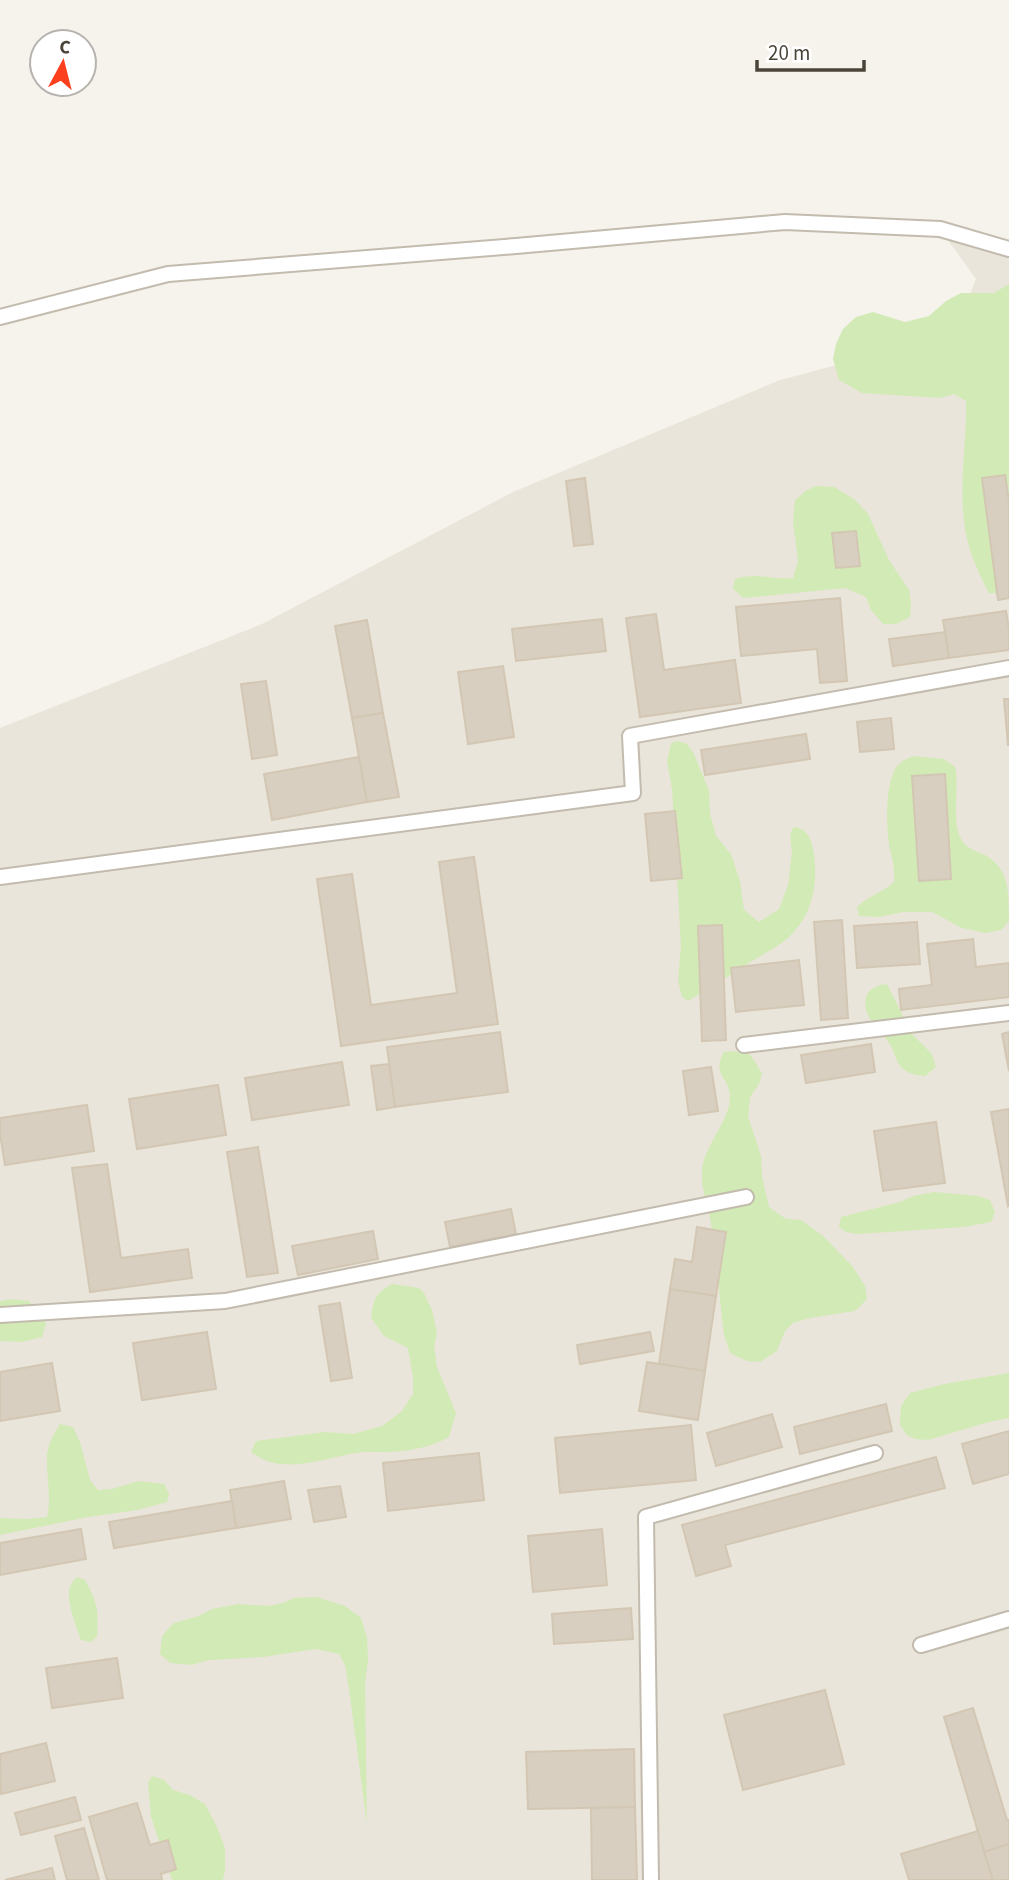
<svg xmlns="http://www.w3.org/2000/svg" width="1009" height="1880" viewBox="0 0 1009 1880" font-family="'Source Sans 3',sans-serif">
<rect width="100%" height="100%" fill="#f6f3ec"/>
<path fill="#eae5da" d="M940,229L1009,249V1880H0V728L262,624L513,492L780,380L954,334L976,279Z"/>
<g fill="#d2eab5">
<path d="M1009,284V594L989,593C978,572 966,546 964,521C959,481 967,441 966,401L954,394L940,398L862,393L839,380L833,359L836,344L843,329L856,317L873,312L905,322L929,316L946,301L961,293H994Z"/>
<path d="M816,486L834,487L854,499L868,514L889,560L909,590L911,603L910,617L896,624H883L871,610L866,597L845,588L744,598L733,589L735,579C756,572 771,580 793,578L798,561L793,522L795,500L807,490Z"/>
<path d="M677,741L687,744L694,754L709,791L710,813L716,836L731,854L740,881L744,910L759,922L779,909L788,885L792,853L790,836L793,827C808,828 812,841 814,854C818,882 813,912 792,934C782,945 765,953 752,961C731,975 709,988 688,1001L682,997L678,980L681,946L672,789L667,762L671,743Z"/>
<path d="M913,756L944,759L955,767C960,789 950,825 963,842C968,849 979,852 987,856C1009,870 1009,893 1009,921L1001,930L986,933L962,928L932,912H904L878,917L859,916L857,907C869,895 881,894 894,882C895,870 893,862 890,850C886,829 885,788 895,769C899,762 906,759 913,756Z"/>
<path d="M887,984L912,1034L932,1054L936,1067L925,1076C916,1075 907,1074 900,1066C896,1060 894,1052 891,1046C885,1036 875,1029 870,1019C860,1000 866,986 887,984Z"/>
<path d="M733,1051L749,1054L756,1063L762,1074L759,1084L750,1097L748,1116L761,1156L762,1177L769,1207L786,1219L801,1220L822,1235L853,1267L865,1286L867,1299L855,1311L810,1318L793,1323L785,1331L777,1351L760,1362L747,1361L730,1353L724,1335C719,1297 717,1256 710,1218C707,1202 701,1188 702,1171C704,1144 730,1122 730,1096C729,1077 711,1074 724,1052Z"/>
<path d="M934,1192L978,1196L990,1200L995,1212L991,1222L964,1227L858,1234L846,1232L839,1227L841,1217L900,1202L913,1196Z"/>
<path d="M392,1284L419,1288L424,1293L432,1310L437,1333L434,1346L437,1367L456,1413L449,1437C431,1447 410,1451 390,1452C381,1453 372,1451 363,1452C338,1455 306,1467 281,1464C269,1463 261,1459 251,1452L256,1441L325,1432L353,1434L382,1426L402,1411L413,1394V1378L408,1348L384,1336L371,1318C374,1298 375,1294 392,1284Z"/>
<path d="M12,1299L29,1301L46,1323L42,1337L22,1342L0,1341V1301Z"/>
<path d="M1009,1373V1418L989,1422L928,1440L915,1439L907,1435L900,1425L901,1406L910,1393L944,1384Z"/>
<path d="M60,1424L73,1427L80,1442L90,1480L98,1490L112,1489L139,1481L164,1484L169,1493L167,1502L137,1510L88,1517L0,1535V1518L27,1519L47,1517C52,1497 46,1476 47,1455C48,1444 54,1434 60,1424Z"/>
<path d="M77,1577L85,1580C98,1604 99,1610 97,1637L91,1642L81,1640C77,1628 65,1599 70,1587C71,1583 74,1580 77,1577Z"/>
<path d="M317,1597L345,1606L361,1618L367,1637L368,1660L365,1684L367,1824L349,1689L345,1665L339,1654L316,1649L263,1657L209,1660L192,1665L170,1663L160,1654L162,1636L174,1623L199,1616L212,1609L238,1604L268,1606L283,1603L294,1598Z"/>
<path d="M152,1776L164,1780L173,1790L190,1795L205,1804L217,1827L225,1848V1871L223,1880H172L151,1817L148,1783Z"/>
</g>
<g fill="#d8cfc1" stroke="#d3c7b4" stroke-width="2">
<path d="M1005,475L1009,501V598L998,600L982,478Z"/>
<path d="M585,478L593,544L574,546L566,481Z"/>
<path d="M856,531L860,566L836,568L832,533Z"/>
<path d="M840,598L847,681L820,683L817,649L741,656L736,607Z"/>
<path d="M1006,611L1009,629V650L949,658L943,620Z"/>
<path d="M656,614L664,670L735,660L741,703L640,717L626,618Z"/>
<path d="M602,619L606,651L516,661L512,629Z"/>
<path d="M367,620L383,713L352,718L335,626Z"/>
<path d="M945,632L949,658L893,666L889,639Z"/>
<path d="M503,666L514,737L468,744L458,672Z"/>
<path d="M266,681L277,755L252,759L241,684Z"/>
<path d="M1004,699H1009V745H1008Z"/>
<path d="M383,713L399,797L367,802L352,718Z"/>
<path d="M891,718L894,749L860,752L857,722Z"/>
<path d="M806,734L810,759L705,775L701,750Z"/>
<path d="M359,757L367,802L272,820L264,774Z"/>
<path d="M945,774L951,879L919,881L912,776Z"/>
<path d="M675,811L682,878L651,881L645,814Z"/>
<path d="M474,857L498,1024L341,1046L317,879L352,874L371,1005L457,993L439,862Z"/>
<path d="M842,920L848,1018L821,1020L814,922Z"/>
<path d="M917,922L920,964L857,968L854,926Z"/>
<path d="M722,925L726,1040L702,1041L698,926Z"/>
<path d="M973,939L976,967L1009,963V997L901,1010L899,989L932,985L927,944Z"/>
<path d="M799,960L804,1005L736,1012L731,968Z"/>
<path d="M500,1032L508,1092L395,1107L387,1047Z"/>
<path d="M1009,1032V1071L1002,1034Z"/>
<path d="M871,1044L875,1072L806,1083L801,1055Z"/>
<path d="M342,1062L349,1105L252,1120L245,1078Z"/>
<path d="M389,1064L395,1107L377,1110L371,1066Z"/>
<path d="M711,1067L718,1111L689,1115L683,1071Z"/>
<path d="M218,1085L226,1135L137,1149L129,1099Z"/>
<path d="M87,1105L94,1151L5,1165L0,1134V1118Z"/>
<path d="M1009,1109V1205L1008,1206L991,1112Z"/>
<path d="M936,1122L945,1183L883,1191L874,1131Z"/>
<path d="M258,1147L278,1273L247,1277L227,1152Z"/>
<path d="M107,1164L121,1258L188,1249L192,1278L90,1292L72,1168Z"/>
<path d="M511,1209L516,1234L450,1247L445,1222Z"/>
<path d="M697,1227L726,1232L716,1296L670,1289L675,1259L692,1262Z"/>
<path d="M373,1231L378,1259L298,1275L292,1246Z"/>
<path d="M670,1289L716,1296L705,1371L659,1364Z"/>
<path d="M340,1303L352,1378L331,1381L319,1306Z"/>
<path d="M207,1332L216,1389L142,1400L133,1343Z"/>
<path d="M650,1332L654,1351L580,1364L577,1345Z"/>
<path d="M647,1362L705,1371L698,1420L639,1411Z"/>
<path d="M52,1363L60,1411L0,1421V1372Z"/>
<path d="M886,1404L892,1431L800,1454L794,1427Z"/>
<path d="M772,1414L782,1447L716,1466L707,1433Z"/>
<path d="M691,1425L696,1480L560,1493L555,1438Z"/>
<path d="M1009,1431V1474L973,1484L962,1444Z"/>
<path d="M479,1453L484,1500L388,1511L383,1463Z"/>
<path d="M936,1457L945,1488L725,1545L731,1566L696,1576L682,1525Z"/>
<path d="M284,1481L291,1519L236,1528L230,1490Z"/>
<path d="M340,1486L346,1517L314,1522L308,1490Z"/>
<path d="M232,1501L236,1528L114,1548L109,1522Z"/>
<path d="M81,1529L86,1559L0,1575V1543Z"/>
<path d="M602,1529L607,1585L533,1592L528,1536Z"/>
<path d="M631,1608L633,1639L554,1644L552,1614Z"/>
<path d="M117,1658L123,1698L52,1708L46,1668Z"/>
<path d="M825,1690L844,1764L743,1790L724,1715Z"/>
<path d="M973,1708L1007,1820H1009V1844L984,1852L944,1717Z"/>
<path d="M46,1743L55,1781L1,1794L0,1754Z"/>
<path d="M634,1749L635,1807L528,1809L526,1752Z"/>
<path d="M75,1797L81,1820L21,1835L15,1813Z"/>
<path d="M137,1803L150,1845L168,1840L176,1869L161,1874L162,1880H107L89,1817Z"/>
<path d="M635,1807L637,1880H592L591,1808Z"/>
<path d="M84,1828L99,1880H67L55,1836Z"/>
<path d="M978,1831L993,1880H909L901,1854Z"/>
<path d="M1009,1844V1880H993L984,1852Z"/>
<path d="M52,1868L55,1880H5Z"/>
</g>
<g fill="none" stroke-linecap="round" stroke-linejoin="round">
<g stroke="#c2bbae" stroke-width="18">
<g id="lane">
<path d="M0,317L168,274L516,246L785,222L940,229L1009,249"/>
<path d="M0,877L633,793L630,736L1009,668"/>
<path d="M744,1045L1009,1013"/>
<path d="M0,1315L225,1301L746,1197"/>
<path d="M921,1645L1009,1619"/>
<path d="M651,1880L646,1517L875,1453"/>
</g>
</g>
<use href="#lane" stroke="#fff" stroke-width="14"/>
</g>
<g transform="translate(63 63) rotate(7)"><circle r="33" fill="#ffffff" stroke="#b7b4b0" stroke-width="2"/>
<path d="M0-5L12 26L0 18L-12 26Z" fill="#fc3f1d"/>
<text y="-10" font-size="19" font-weight="bold" text-anchor="middle" fill="#4b4439">С</text>
</g>
<path d="M757 60v10h107v-10" fill="none" stroke="#4b4439" stroke-width="3.5"/>
<text x="768" y="60" font-size="21" fill="#4b4439" stroke="#ffffff" stroke-width="5" paint-order="stroke">20 m</text>
</svg>
